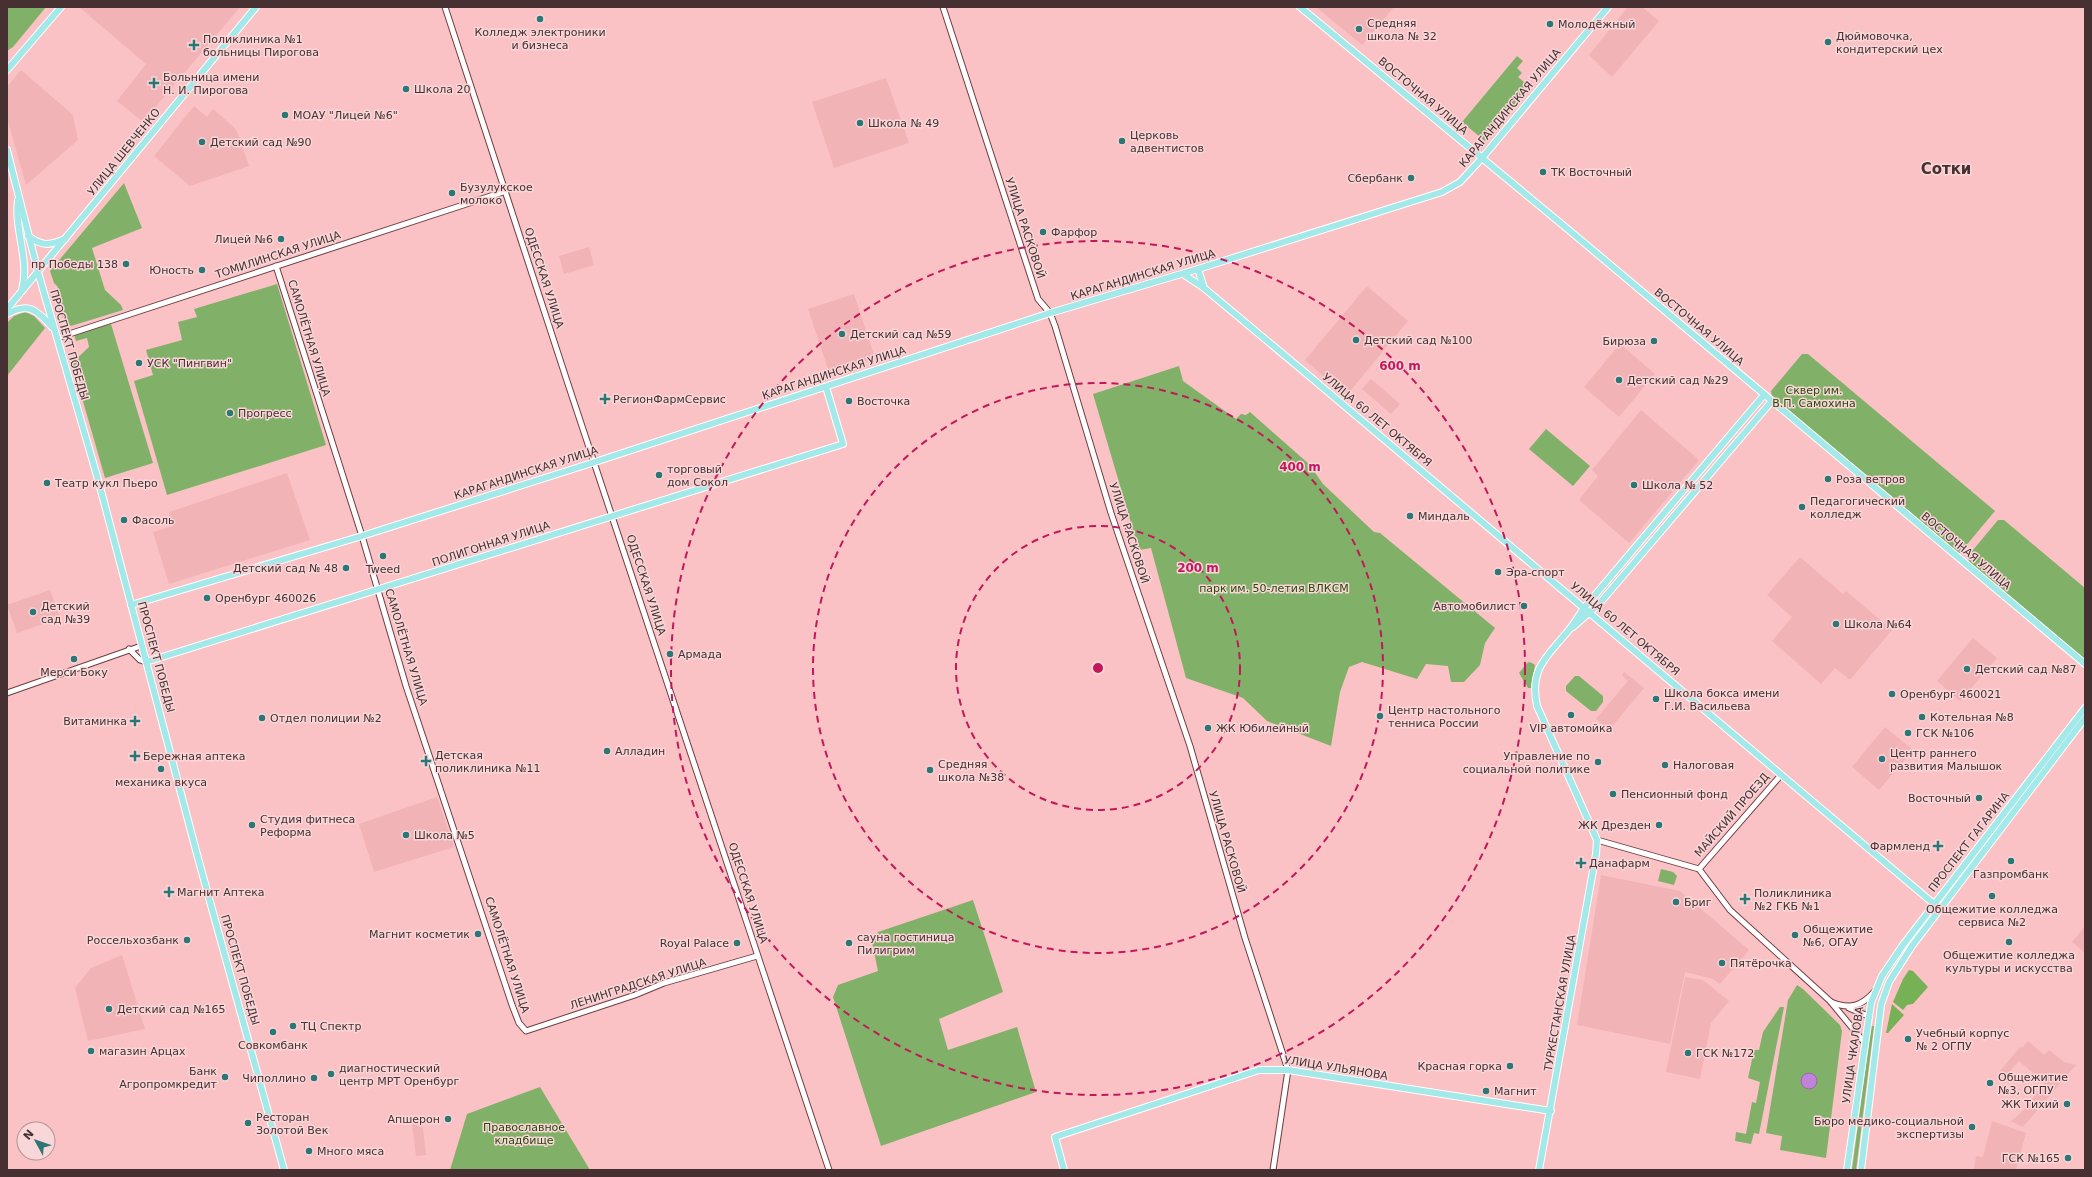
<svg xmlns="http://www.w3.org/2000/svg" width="2092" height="1177" viewBox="0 0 2092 1177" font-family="'DejaVu Sans',sans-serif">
<rect width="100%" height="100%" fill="#fbc2c5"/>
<g fill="#f1b3b5">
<path d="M79,7H240L143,122L117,101L146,64Z"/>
<path d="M1316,7H1394L1362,45Z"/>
<path d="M1628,7H1642L1659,21L1612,77L1589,55Z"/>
<path d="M21,70L73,115L78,140L26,185L7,118V87Z"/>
<path d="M886,78L909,143L834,168L812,102Z"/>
<path d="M194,106L207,117L213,109L236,129L249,166L190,186L154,156Z"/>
<path d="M589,247L594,265L564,274L559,256Z"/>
<path d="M1367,286L1408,321L1346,396L1305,360Z"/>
<path d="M854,294L875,358L829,372L808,309Z"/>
<path d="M1620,344L1655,374L1619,417L1584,387Z"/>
<path d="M1371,379L1400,404L1391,414L1362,389Z"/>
<path d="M1641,410L1699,460L1629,543L1579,500L1598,476L1592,470Z"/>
<path d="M287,473L310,540L169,584L153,532L173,526L169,512Z"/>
<path d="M1800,557L1843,594L1846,591L1892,630L1850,680L1835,668L1821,684L1772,641L1792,617L1767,595Z"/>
<path d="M50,590L60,618L17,633L7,605Z"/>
<path d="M1973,638L1997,658L1960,701L1937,681Z"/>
<path d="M1624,672L1644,688L1609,730L1596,719L1628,681L1622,675Z"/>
<path d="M1885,727L1913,750L1879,790L1852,767Z"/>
<path d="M437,797L454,847L374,872L359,824Z"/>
<path d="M1601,875L1680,891L1749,950L1720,984L1713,979L1685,972L1670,1044L1577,1025Z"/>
<path d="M2085,926V953L2072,942Z"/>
<path d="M122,955L145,1029L88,1041L75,988L91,968Z"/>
<path d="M1685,977L1703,980L1729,1001L1711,1023L1700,1079L1666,1072Z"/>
<path d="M2028,1041L2044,1055L2049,1050L2064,1062L2076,1065L2023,1127L2011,1121L2021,1113L2045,1083L2019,1061L2006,1076L2000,1071L2021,1046L2022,1048Z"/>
<path d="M422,1121L426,1155L416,1156L412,1122Z"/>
<path d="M1992,1121L2026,1133L2016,1170H1974L1976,1156L1983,1157Z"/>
</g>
<g fill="#81b168">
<path d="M7,7H46L13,47L7,51Z"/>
<path d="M1517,56L1523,61L1517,68L1522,73L1518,77L1530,87L1485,141L1462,122Z"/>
<path d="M124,183L142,228L92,248L105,290L121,305L123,310L71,326L64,321L56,293L58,287L54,283L50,271Z"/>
<path d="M277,284L326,445L167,495L134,381L153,375L146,350L182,340L178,322L197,317L194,309Z"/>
<path d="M25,312L34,316L45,328L7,376V323L14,316Z"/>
<path d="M111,324L153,463L105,478L72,363L89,347L87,338L76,341L74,334Z"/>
<path d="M1802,354H1808L1995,511L1959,554L1772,397L1771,391Z"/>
<path d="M1179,366L1183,381L1236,419L1241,414L1246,415L1250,412L1309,464L1323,484L1374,532L1380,533L1495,628L1485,643L1480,665L1464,682H1451L1448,666L1426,664L1417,679L1362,662L1349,667L1340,692L1331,746L1267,721L1243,698L1186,678L1151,548L1139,550L1093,394Z"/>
<path d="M1546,429L1590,466L1573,486L1529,449Z"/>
<path d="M1998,520H2004L2085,588V660L1969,562L1968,556Z"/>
<path d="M1530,662L1535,665L1531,688H1528L1519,673L1527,663Z"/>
<path d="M1575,676H1579L1603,696V702L1596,711H1591L1566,691V686Z"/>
<path d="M1661,869L1673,872L1677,876L1674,885L1658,881Z"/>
<path d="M973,900L1003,992L939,1019L948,1050L1017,1027L1036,1092L881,1146L833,997L838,985L878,971L872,942L878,932Z"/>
<path d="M1797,985L1803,989L1840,1025L1842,1031L1826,1158L1780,1150L1782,1136L1766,1133L1788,1000Z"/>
<path d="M1780,1007H1784L1759,1134L1754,1133L1751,1144L1735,1141L1736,1132L1746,1134L1752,1102L1756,1103L1760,1082L1748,1078L1754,1050H1759L1763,1032Z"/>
<path d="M1871,1026H1874L1856,1170H1852Z"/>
<path d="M540,1087L590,1170H450L467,1114Z"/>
</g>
<g fill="#77b156">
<path d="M1909,970L1913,971L1928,987L1913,1004L1907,1005L1903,1010L1893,1002L1903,979Z"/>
<path d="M1892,1004L1904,1015L1888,1033H1886Z"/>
</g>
<circle fill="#c083d9" stroke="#9b6aa7" cx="1809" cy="1081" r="8"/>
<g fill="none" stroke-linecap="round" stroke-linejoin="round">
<g stroke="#6c3e41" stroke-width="7">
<g id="minor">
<path d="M445,7L567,381L829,1170"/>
<path d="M943,7L1038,299L1050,313L1055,326L1111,513L1190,746L1245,938L1288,1070L1273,1170"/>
<path d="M276,266L362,536L406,686L512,1005L519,1023L526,1031L635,995L664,983L757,956"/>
<path d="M57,338L506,191"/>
<path d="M129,649L140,660L146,662"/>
<path d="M7,693L141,646"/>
<path d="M1597,840L1699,869L1730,910L1830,1001L1864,1042"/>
<path d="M1699,869L1781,775"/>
<path d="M1831,1002C1850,1010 1862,1006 1875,991"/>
<path d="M1849,1008L1868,1016"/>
</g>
</g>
<g stroke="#fff" stroke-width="8">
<g id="major">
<path d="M1300,7L1570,231L2085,664"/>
<path d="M7,70L61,7"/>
<path d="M7,150L38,272L99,483L198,858L284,1170"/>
<path d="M18,200C14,231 30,259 22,290"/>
<path d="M28,236C42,246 49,246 65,239"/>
<path d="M1198,269L1204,288"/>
<path d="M1183,274L1204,288L1308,375L1940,909"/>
<path d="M7,309L256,7"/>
<path d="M7,314C29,302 37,310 52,327"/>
<path d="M131,605L362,536L595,462L1050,313L1198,269L1442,192L1460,182L1482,158L1608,7"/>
<path d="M1573,627L1599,604L1771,402"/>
<path d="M146,662L843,444L826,387"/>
<path d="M1064,1170L1055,1137L1259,1070H1288L1551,1111"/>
<path d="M1539,1170L1596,854L1597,840L1537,706C1529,668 1547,657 1568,631C1574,624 1579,615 1584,608L1764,395"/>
<path d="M1847,1170L1871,1003L1882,976L1903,945L2085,708"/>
<path d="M1861,1170L1881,1005L1889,982L1912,946L2085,718"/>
</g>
</g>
<use href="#minor" stroke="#fff" stroke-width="5"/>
<use href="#major" stroke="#a4e9e9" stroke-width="6"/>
</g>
<g fill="none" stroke="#c2185b" stroke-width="2" stroke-dasharray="7 5">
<circle cx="1098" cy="668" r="142"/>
<circle cx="1098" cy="668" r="285"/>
<circle cx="1098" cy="668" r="427"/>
</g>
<g fill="#2c7676" stroke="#f9d6d8" stroke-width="1.5">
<circle cx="540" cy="19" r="4"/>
<circle cx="1550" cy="24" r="4"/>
<circle cx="1359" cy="29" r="4"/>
<circle cx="1828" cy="42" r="4"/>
<path d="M192 39h4v4h4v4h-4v4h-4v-4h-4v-4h4z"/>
<path d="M152 77h4v4h4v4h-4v4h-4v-4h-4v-4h4z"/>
<circle cx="406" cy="89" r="4"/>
<circle cx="285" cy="115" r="4"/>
<circle cx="860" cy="123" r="4"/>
<circle cx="1122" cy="141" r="4"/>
<circle cx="202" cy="142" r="4"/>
<circle cx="1543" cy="172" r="4"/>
<circle cx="1411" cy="178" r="4"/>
<circle cx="452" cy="193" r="4"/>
<circle cx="1043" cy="232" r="4"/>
<circle cx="281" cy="239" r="4"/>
<circle cx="126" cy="264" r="4"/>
<circle cx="202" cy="270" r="4"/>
<circle cx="842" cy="334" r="4"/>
<circle cx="1356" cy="340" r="4"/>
<circle cx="1654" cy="341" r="4"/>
<circle cx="139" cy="363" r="4"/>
<circle cx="1619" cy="380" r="4"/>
<path d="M603 393h4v4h4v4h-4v4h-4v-4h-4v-4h4z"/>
<circle cx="849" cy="401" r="4"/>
<circle cx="230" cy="413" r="4"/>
<circle cx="659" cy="475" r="4"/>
<circle cx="1828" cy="479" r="4"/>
<circle cx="47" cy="483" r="4"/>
<circle cx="1634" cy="485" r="4"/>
<circle cx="1802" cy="507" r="4"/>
<circle cx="1410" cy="516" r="4"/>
<circle cx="124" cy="520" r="4"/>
<circle cx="383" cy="556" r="4"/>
<circle cx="346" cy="568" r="4"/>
<circle cx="1498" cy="572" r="4"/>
<circle cx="207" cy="598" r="4"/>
<circle cx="1524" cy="606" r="4"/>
<circle cx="33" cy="612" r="4"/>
<circle cx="1836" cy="624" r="4"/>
<circle cx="670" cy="654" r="4"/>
<circle cx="74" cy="659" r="4"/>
<circle cx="1967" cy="669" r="4"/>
<circle cx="1892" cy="694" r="4"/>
<circle cx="1656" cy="699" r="4"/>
<circle cx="1571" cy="715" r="4"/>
<circle cx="1380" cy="716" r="4"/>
<circle cx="1922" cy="717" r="4"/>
<circle cx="262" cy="718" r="4"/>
<path d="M133 715h4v4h4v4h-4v4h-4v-4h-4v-4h4z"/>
<circle cx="1208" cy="728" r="4"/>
<circle cx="1908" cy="733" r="4"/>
<circle cx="607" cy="751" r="4"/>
<path d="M133 750h4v4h4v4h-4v4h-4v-4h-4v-4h4z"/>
<circle cx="1882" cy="759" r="4"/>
<path d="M424 755h4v4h4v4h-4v4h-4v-4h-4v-4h4z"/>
<circle cx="1598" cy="762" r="4"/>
<circle cx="1665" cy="765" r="4"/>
<circle cx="161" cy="769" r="4"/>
<circle cx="930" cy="770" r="4"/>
<circle cx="1613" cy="794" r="4"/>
<circle cx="1979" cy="798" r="4"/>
<circle cx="252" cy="825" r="4"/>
<circle cx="1659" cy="825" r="4"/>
<circle cx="406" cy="835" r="4"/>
<path d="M1936 840h4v4h4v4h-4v4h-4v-4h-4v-4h4z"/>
<circle cx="2011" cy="861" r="4"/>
<path d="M1579 857h4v4h4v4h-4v4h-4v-4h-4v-4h4z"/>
<path d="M167 886h4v4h4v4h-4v4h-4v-4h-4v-4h4z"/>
<circle cx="1992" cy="896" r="4"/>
<path d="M1743 893h4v4h4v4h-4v4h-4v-4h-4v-4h4z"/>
<circle cx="1676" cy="902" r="4"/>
<circle cx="478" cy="934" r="4"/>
<circle cx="1795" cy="935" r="4"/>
<circle cx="187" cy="940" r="4"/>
<circle cx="2009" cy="942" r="4"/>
<circle cx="737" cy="943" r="4"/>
<circle cx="849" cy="943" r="4"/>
<circle cx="1722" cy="963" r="4"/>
<circle cx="109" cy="1009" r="4"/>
<circle cx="293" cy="1026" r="4"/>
<circle cx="273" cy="1032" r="4"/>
<circle cx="1908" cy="1039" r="4"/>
<circle cx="91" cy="1051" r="4"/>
<circle cx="1688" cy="1053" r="4"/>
<circle cx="1510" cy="1066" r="4"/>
<circle cx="331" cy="1074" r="4"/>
<circle cx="225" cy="1077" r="4"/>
<circle cx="314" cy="1078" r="4"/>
<circle cx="1990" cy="1083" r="4"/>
<circle cx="1486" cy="1091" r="4"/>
<circle cx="2067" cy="1104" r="4"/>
<circle cx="448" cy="1119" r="4"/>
<circle cx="248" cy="1123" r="4"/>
<circle cx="1972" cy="1127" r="4"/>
<circle cx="309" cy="1151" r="4"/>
<circle cx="2068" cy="1158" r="4"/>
</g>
<g text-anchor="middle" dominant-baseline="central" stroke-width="3" stroke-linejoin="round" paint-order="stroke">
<g font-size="11" fill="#463031" stroke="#f9d6d8" text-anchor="start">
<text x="1367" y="23">Средняя<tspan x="1367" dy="13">школа № 32</tspan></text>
<text x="1558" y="24">Молодёжный</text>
<text x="540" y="32" text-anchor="middle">Колледж электроники<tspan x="540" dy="13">и бизнеса</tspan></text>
<text x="1836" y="36">Дюймовочка,<tspan x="1836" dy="13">кондитерский цех</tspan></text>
<text x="203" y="39">Поликлиника №1<tspan x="203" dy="13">больницы Пирогова</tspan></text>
<text x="163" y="77">Больница имени<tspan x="163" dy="13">Н. И. Пирогова</tspan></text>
<text x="414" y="89">Школа 20</text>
<text x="293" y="115">МОАУ "Лицей №6"</text>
<text x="868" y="123">Школа № 49</text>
<text x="1130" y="135">Церковь<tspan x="1130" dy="13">адвентистов</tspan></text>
<text x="210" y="142">Детский сад №90</text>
<text x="1551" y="172">ТК Восточный</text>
<text x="1403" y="178" text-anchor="end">Сбербанк</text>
<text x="460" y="187">Бузулукское<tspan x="460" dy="13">молоко</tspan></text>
<text x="1051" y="232">Фарфор</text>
<text x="273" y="239" text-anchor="end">Лицей №6</text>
<text x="118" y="264" text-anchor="end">пр Победы 138</text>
<text x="194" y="270" text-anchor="end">Юность</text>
<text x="850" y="334">Детский сад №59</text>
<text x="1364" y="340">Детский сад №100</text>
<text x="1646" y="341" text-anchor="end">Бирюза</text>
<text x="147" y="363">УСК "Пингвин"</text>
<text x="1627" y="380">Детский сад №29</text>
<text x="613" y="399">РегионФармСервис</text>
<text x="857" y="401">Восточка</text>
<text x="238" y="413">Прогресс</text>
<text x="667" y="469">торговый<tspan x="667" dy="13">дом Сокол</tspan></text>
<text x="1836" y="479">Роза ветров</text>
<text x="55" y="483">Театр кукл Пьеро</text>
<text x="1642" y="485">Школа № 52</text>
<text x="1810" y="501">Педагогический<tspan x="1810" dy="13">колледж</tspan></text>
<text x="1418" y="516">Миндаль</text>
<text x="132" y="520">Фасоль</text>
<text x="338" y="568" text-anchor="end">Детский сад № 48</text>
<text x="383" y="569" text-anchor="middle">Tweed</text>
<text x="1506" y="572">Эра-спорт</text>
<text x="215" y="598">Оренбург 460026</text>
<text x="41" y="606">Детский<tspan x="41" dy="13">сад №39</tspan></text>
<text x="1516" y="606" text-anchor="end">Автомобилист</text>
<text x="1844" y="624">Школа №64</text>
<text x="678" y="654">Армада</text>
<text x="1975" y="669">Детский сад №87</text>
<text x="74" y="672" text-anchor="middle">Мерси Боку</text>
<text x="1664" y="693">Школа бокса имени<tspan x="1664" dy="13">Г.И. Васильева</tspan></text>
<text x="1900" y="694">Оренбург 460021</text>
<text x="1388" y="710">Центр настольного<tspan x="1388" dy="13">тенниса России</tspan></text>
<text x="1930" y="717">Котельная №8</text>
<text x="270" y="718">Отдел полиции №2</text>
<text x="127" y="721" text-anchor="end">Витаминка</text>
<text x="1216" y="728">ЖК Юбилейный</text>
<text x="1571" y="728" text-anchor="middle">VIP автомойка</text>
<text x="1916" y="733">ГСК №106</text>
<text x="615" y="751">Алладин</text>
<text x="1890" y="753">Центр раннего<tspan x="1890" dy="13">развития Малышок</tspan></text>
<text x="435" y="755">Детская<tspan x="435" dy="13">поликлиника №11</tspan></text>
<text x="143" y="756">Бережная аптека</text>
<text x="1590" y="756" text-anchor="end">Управление по<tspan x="1590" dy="13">социальной политике</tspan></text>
<text x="938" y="764">Средняя<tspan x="938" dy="13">школа №38</tspan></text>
<text x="1673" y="765">Налоговая</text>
<text x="161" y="782" text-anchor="middle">механика вкуса</text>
<text x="1621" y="794">Пенсионный фонд</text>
<text x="1971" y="798" text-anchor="end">Восточный</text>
<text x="260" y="819">Студия фитнеса<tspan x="260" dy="13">Реформа</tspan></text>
<text x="1651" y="825" text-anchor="end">ЖК Дрезден</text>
<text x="414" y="835">Школа №5</text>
<text x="1930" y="846" text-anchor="end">Фармленд</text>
<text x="1589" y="863">Данафарм</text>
<text x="2011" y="874" text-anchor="middle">Газпромбанк</text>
<text x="177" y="892">Магнит Аптека</text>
<text x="1754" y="893">Поликлиника<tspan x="1754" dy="13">№2 ГКБ №1</tspan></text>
<text x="1684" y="902">Бриг</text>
<text x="1992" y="909" text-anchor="middle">Общежитие колледжа<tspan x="1992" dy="13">сервиса №2</tspan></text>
<text x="1803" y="929">Общежитие<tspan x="1803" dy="13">№6, ОГАУ</tspan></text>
<text x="470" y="934" text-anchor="end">Магнит косметик</text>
<text x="857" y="937">сауна гостиница<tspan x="857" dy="13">Пилигрим</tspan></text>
<text x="179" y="940" text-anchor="end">Россельхозбанк</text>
<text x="729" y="943" text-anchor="end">Royal Palace</text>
<text x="2009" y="955" text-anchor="middle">Общежитие колледжа<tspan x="2009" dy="13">культуры и искусства</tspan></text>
<text x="1730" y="963">Пятёрочка</text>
<text x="117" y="1009">Детский сад №165</text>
<text x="301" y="1026">ТЦ Спектр</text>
<text x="1916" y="1033">Учебный корпус<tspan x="1916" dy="13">№ 2 ОГПУ</tspan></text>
<text x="273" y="1045" text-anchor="middle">Совкомбанк</text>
<text x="99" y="1051">магазин Арцах</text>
<text x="1696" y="1053">ГСК №172</text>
<text x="1502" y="1066" text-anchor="end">Красная горка</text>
<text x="339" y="1068">диагностический<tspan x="339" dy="13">центр МРТ Оренбург</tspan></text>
<text x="217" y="1071" text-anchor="end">Банк<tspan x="217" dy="13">Агропромкредит</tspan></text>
<text x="1998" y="1077">Общежитие<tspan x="1998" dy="13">№3, ОГПУ</tspan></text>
<text x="306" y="1078" text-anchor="end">Чиполлино</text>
<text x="1494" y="1091">Магнит</text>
<text x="2059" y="1104" text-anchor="end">ЖК Тихий</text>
<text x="256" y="1117">Ресторан<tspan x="256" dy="13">Золотой Век</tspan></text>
<text x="440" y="1119" text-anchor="end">Апшерон</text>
<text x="1964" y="1121" text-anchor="end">Бюро медико-социальной<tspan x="1964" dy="13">экспертизы</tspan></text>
<text x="317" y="1151">Много мяса</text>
<text x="2060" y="1158" text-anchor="end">ГСК №165</text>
</g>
<g font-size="11" fill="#463031" stroke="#f9d6d8">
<text transform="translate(1423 96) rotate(40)">ВОСТОЧНАЯ УЛИЦА</text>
<text transform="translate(1510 108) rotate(-50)">КАРАГАНДИНСКАЯ УЛИЦА</text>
<text transform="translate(124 152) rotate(-51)">УЛИЦА ШЕВЧЕНКО</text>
<text transform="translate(1025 228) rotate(72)">УЛИЦА РАСКОВОЙ</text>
<text transform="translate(278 255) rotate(-18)">ТОМИЛИНСКАЯ УЛИЦА</text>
<text transform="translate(1143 275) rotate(-17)">КАРАГАНДИНСКАЯ УЛИЦА</text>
<text transform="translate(544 278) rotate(72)">ОДЕССКАЯ УЛИЦА</text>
<text transform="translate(1699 327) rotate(40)">ВОСТОЧНАЯ УЛИЦА</text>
<text transform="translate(309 338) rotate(73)">САМОЛЁТНАЯ УЛИЦА</text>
<text transform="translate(69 345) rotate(74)">ПРОСПЕКТ ПОБЕДЫ</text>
<text transform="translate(834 373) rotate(-18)">КАРАГАНДИНСКАЯ УЛИЦА</text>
<text transform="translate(1377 420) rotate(40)">УЛИЦА 60 ЛЕТ ОКТЯБРЯ</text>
<text transform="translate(526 473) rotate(-18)">КАРАГАНДИНСКАЯ УЛИЦА</text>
<text transform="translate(1129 533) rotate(72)">УЛИЦА РАСКОВОЙ</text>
<text transform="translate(491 544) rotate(-18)">ПОЛИГОННАЯ УЛИЦА</text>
<text transform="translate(1966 551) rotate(40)">ВОСТОЧНАЯ УЛИЦА</text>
<text transform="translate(646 585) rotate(72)">ОДЕССКАЯ УЛИЦА</text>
<text transform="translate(1625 629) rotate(40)">УЛИЦА 60 ЛЕТ ОКТЯБРЯ</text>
<text transform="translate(406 647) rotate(73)">САМОЛЁТНАЯ УЛИЦА</text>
<text transform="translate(156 657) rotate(75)">ПРОСПЕКТ ПОБЕДЫ</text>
<text transform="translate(1732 815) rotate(-49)">МАЙСКИЙ ПРОЕЗД</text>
<text transform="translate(1227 842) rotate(74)">УЛИЦА РАСКОВОЙ</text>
<text transform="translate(1969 842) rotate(-52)">ПРОСПЕКТ ГАГАРИНА</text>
<text transform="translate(748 893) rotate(72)">ОДЕССКАЯ УЛИЦА</text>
<text transform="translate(507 955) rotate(72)">САМОЛЁТНАЯ УЛИЦА</text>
<text transform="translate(240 970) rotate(74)">ПРОСПЕКТ ПОБЕДЫ</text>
<text transform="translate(638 984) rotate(-18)">ЛЕНИНГРАДСКАЯ УЛИЦА</text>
<text transform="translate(1560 1003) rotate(-80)">ТУРКЕСТАНСКАЯ УЛИЦА</text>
<text transform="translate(1853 1055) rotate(-82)">УЛИЦА ЧКАЛОВА</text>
<text transform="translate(1336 1068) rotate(9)">УЛИЦА УЛЬЯНОВА</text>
</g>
<g font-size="11" fill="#244908" stroke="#f9d6d8">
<text x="1814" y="390">Сквер им.<tspan x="1814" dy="13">В.П. Самохина</tspan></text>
<text x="1274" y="588">парк им. 50-летия ВЛКСМ</text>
<text x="524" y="1127">Православное<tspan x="524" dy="13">кладбище</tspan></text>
</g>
<g font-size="15" font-weight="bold" fill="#463031" stroke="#f9d6d8">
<text x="1946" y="169">Сотки</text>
</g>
</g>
<circle cx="1098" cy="668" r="6" fill="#c2185b" stroke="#f9d6d8" stroke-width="2"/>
<g font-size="12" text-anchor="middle" font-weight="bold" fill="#c2185b" stroke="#f9d6d8" stroke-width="3" stroke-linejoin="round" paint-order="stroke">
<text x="1400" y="370">600 m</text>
<text x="1300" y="471">400 m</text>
<text x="1198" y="572">200 m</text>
</g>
<rect width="2092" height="1177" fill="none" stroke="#463031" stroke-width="16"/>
<g transform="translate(36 1141) rotate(310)"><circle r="19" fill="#f9d6d8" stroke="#b19495"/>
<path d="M0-3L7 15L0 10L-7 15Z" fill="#2c7676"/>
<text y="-6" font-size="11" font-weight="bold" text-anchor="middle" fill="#463031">N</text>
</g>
</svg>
